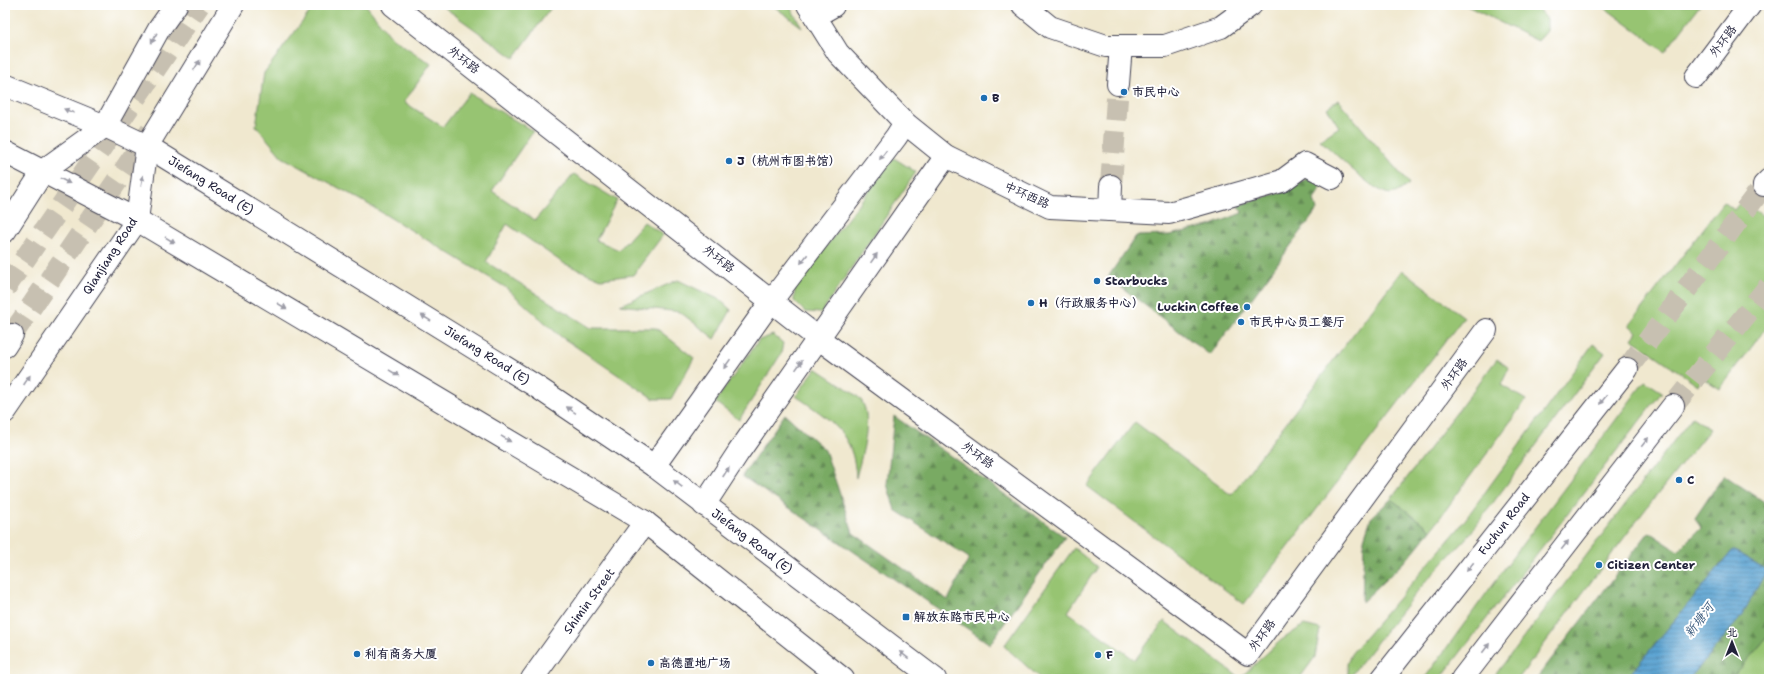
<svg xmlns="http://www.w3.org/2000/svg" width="1774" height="684" viewBox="0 0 1774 684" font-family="'Shantell Sans','LXGW WenKai TC',sans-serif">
<defs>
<pattern id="forest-firs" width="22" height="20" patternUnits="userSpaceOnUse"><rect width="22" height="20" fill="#79aa64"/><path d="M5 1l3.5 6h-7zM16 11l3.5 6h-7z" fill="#638a54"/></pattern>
<pattern id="water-rules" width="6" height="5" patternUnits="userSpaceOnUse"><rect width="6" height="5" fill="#59a1d0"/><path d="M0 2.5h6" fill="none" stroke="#4983aa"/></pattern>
</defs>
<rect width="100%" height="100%" fill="#fff"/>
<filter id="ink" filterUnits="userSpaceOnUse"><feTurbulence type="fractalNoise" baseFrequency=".025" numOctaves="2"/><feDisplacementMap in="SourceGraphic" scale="8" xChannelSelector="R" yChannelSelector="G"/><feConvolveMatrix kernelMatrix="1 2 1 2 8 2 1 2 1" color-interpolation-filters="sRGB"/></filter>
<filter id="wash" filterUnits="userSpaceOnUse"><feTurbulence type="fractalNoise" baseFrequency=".012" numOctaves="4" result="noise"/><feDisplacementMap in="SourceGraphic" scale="16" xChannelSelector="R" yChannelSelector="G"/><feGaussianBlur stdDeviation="0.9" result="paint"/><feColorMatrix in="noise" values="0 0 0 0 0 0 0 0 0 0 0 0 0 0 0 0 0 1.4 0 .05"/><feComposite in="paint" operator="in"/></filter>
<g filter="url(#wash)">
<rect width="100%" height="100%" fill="#f0e8cf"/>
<g fill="#97c472" stroke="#5c7356">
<path d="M315,5H366L391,37L431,64L404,102L443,127L469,93L533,131L492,191L535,220L574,174L617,200L596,240L619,250L644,222L663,235L633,275L601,279L563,263L507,224L486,262L591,328H656L694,358L671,399H654L560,336L505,287L361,200L282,157L256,126L264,73Z"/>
<path d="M441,5H553L514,58Z"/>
<path d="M772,5H789L802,27Z"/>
<path d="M1465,5H1534L1547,19V31L1538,41Z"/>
<path d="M1601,5H1700L1665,52Z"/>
<path d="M1338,100L1409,184C1402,189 1395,196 1386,193C1368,187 1336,154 1320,140L1339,127L1327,108Z"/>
<path d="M894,158L916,172L821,313L805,312L794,301L795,287Z"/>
<path d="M1741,201L1769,220V324L1720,389L1703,378L1698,385L1632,339L1637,332L1629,325L1724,202L1734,210Z"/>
<path d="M1402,270L1464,317L1244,604L1087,486L1135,422L1231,495Z"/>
<path d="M678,280L720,300L731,310L715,339L680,312L620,305Z"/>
<path d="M773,335L783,343L781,354L739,420L715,402L759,340Z"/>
<path d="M1593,344L1605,353L1469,535L1419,589L1348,679L1347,664L1351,654L1459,528Z"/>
<path d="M1497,359L1509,368L1501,385L1526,400L1431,530L1391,499Z"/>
<path d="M816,368C824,374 856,393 861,400C874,419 861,457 856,478C854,432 830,420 796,396Z"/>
<path d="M1645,381L1662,392L1440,679H1424L1512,558Z"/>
<path d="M1692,417L1710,429L1645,510L1518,679H1492Z"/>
<path d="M1074,548L1097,567L1068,612L1135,660L1164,621L1240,678L1280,641L1304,625L1320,629L1315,657L1299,679H1041L1004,646Z"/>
<path d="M1769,635V679H1731Z"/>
</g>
<g fill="url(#forest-firs)" stroke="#4e6650">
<path d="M1309,178L1319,182L1321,187L1314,200L1317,210L1210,355L1108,277L1136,236L1169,235L1209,226L1242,213L1239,205L1289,190Z"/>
<path d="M785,414L825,450L853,533L948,600L969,558L895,510L887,484L894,416L1065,537L990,644L742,476Z"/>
<path d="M1724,475L1769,505V635L1731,679H1689L1741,617L1767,570L1733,550L1626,679H1536L1649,532L1678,551L1701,528L1695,518Z"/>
<path d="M1391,499L1431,530L1408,558L1362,602L1364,539L1371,518Z"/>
</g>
<path fill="url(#water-rules)" stroke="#3e6286" d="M1733,550L1767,570L1741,617L1689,679H1626Z"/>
</g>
<g filter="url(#ink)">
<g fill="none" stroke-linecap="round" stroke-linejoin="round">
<path stroke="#c7c0b1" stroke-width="22" stroke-dasharray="22 11" stroke-linecap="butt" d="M1111,186L1118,84"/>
<g stroke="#c7c0b1" stroke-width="22" stroke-dasharray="22 11" stroke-linecap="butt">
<path d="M5,288L199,5"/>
<path d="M12,335L151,131"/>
<path d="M1627,369L1764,185"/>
<path d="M1673,406L1769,286"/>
</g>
<g stroke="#414051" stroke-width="24">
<g id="minor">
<path d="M393,5L818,338L1248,654L1486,330"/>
<path d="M808,5L838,53L905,123L946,156L1050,207L1169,213L1282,181L1305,164L1332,178"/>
<path d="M1023,5L1050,27L1106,46H1165L1221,27L1251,5"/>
<path d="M815,16L833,6"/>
<path d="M1696,77L1750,5"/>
<path d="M1118,84L1121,46"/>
<path d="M1110,210L1111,186"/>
<path d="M654,466L772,300L896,137L905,123"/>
<path d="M704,505L738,453L946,156"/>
<path d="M532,679L645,522"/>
</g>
</g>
<g stroke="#414051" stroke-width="24">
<g id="major">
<path d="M5,85L105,126L147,146L534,385L654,466L935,679"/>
<path d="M5,152L137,220L645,522L843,679"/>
<path d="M1764,185L1769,180"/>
<path d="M5,231L44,170L105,126L159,29L176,5"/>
<path d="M5,346L12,335"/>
<path d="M5,412L137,220L147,146L233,5"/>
<path d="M1382,679L1627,369"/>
<path d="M1462,679L1673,406"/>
</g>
</g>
<use href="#minor" stroke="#fff" stroke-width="22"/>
<use href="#major" stroke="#fff" stroke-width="22"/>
</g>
<defs><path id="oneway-solid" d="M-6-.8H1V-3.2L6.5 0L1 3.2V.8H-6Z"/></defs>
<g fill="#9c9ca7">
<use href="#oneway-solid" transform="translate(154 38) rotate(119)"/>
<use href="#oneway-solid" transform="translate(197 65) rotate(-58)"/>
<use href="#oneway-solid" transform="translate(69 111) rotate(-158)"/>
<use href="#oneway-solid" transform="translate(883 155) rotate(127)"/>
<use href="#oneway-solid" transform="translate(65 181) rotate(28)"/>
<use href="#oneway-solid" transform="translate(142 181) rotate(-82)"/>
<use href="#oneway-solid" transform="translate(170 240) rotate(31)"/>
<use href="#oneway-solid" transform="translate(874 258) rotate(-55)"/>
<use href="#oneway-solid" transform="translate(804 259) rotate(127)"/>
<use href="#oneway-solid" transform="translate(282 306) rotate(31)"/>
<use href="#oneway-solid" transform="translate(426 318) rotate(-148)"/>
<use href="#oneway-solid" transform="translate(727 364) rotate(125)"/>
<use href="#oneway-solid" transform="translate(799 365) rotate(-55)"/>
<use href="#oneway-solid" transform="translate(394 373) rotate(31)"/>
<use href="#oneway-solid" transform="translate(27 380) rotate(-56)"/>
<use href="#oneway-solid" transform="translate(1603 400) rotate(128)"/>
<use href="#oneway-solid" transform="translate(571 410) rotate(-146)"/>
<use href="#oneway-solid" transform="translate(506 439) rotate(31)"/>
<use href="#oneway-solid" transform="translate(1645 442) rotate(-52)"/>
<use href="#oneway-solid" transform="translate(726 472) rotate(-57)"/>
<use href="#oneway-solid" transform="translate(678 484) rotate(-142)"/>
<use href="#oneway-solid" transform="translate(1565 545) rotate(-52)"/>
<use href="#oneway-solid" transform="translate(1470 567) rotate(128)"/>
<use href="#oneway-solid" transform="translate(1486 648) rotate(-53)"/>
<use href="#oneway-solid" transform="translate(904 655) rotate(-143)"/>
</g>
</g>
<g fill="#1f6fb2" stroke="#fff" stroke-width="1.5">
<circle cx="1124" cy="92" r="4"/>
<circle cx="984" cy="98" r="4"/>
<circle cx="729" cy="161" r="4"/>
<circle cx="1097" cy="281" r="4"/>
<circle cx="1031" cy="303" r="4"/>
<circle cx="1247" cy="307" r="4"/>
<circle cx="1241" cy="322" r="4"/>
<circle cx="1679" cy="480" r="4"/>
<circle cx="1599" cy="565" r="4"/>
<rect x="902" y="613" width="8" height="8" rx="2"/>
<circle cx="357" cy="654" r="4"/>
<circle cx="1098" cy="655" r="4"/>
<circle cx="651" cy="663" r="4"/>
</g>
<g text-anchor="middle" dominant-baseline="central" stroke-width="4" stroke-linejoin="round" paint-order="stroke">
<g font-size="12" fill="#22223b" stroke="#fff">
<text transform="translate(1723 41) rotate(-53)">外环路</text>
<text transform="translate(464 60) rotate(38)">外环路</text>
<text transform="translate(211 185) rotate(32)">Jiefang Road (E)</text>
<text transform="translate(1027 195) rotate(24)">中环西路</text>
<text transform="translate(110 256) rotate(-57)">Qianjiang Road</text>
<text transform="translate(719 259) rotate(38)">外环路</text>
<text transform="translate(487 355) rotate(32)">Jiefang Road (E)</text>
<text transform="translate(1454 374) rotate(-54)">外环路</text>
<text transform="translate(978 455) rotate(36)">外环路</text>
<text transform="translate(1504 524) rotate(-52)">Fuchun Road</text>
<text transform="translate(752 541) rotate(37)">Jiefang Road (E)</text>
<text transform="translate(589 601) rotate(-54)">Shimin Street</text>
<text transform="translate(1262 635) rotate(-54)">外环路</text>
</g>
<g font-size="12" font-weight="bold" fill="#22223b" stroke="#fff" text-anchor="start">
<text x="1132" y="92">市民中心</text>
<text x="992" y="98">B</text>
<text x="737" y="161">J（杭州市图书馆）</text>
<text x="1105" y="281">Starbucks</text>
<text x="1039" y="303">H（行政服务中心）</text>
<text x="1239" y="307" text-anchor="end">Luckin Coffee</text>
<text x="1249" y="322">市民中心员工餐厅</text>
<text x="1687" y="480">C</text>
<text x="1607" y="565">Citizen Center</text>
<text x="914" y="617">解放东路市民中心</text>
<text x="365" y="654">利有商务大厦</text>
<text x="1106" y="655">F</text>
<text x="659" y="663">高德置地广场</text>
</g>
<g font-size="13" font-style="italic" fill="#3b5b7e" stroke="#fff">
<text transform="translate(1699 620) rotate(-53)">新塘河</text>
</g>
</g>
<rect width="1774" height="684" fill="none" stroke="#fff" stroke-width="20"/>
<g transform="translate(1732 642)" stroke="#ffffff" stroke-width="3" paint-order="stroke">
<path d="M0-3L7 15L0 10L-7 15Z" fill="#22223b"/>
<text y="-6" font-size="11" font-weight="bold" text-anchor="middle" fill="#22223b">北</text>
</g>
</svg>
